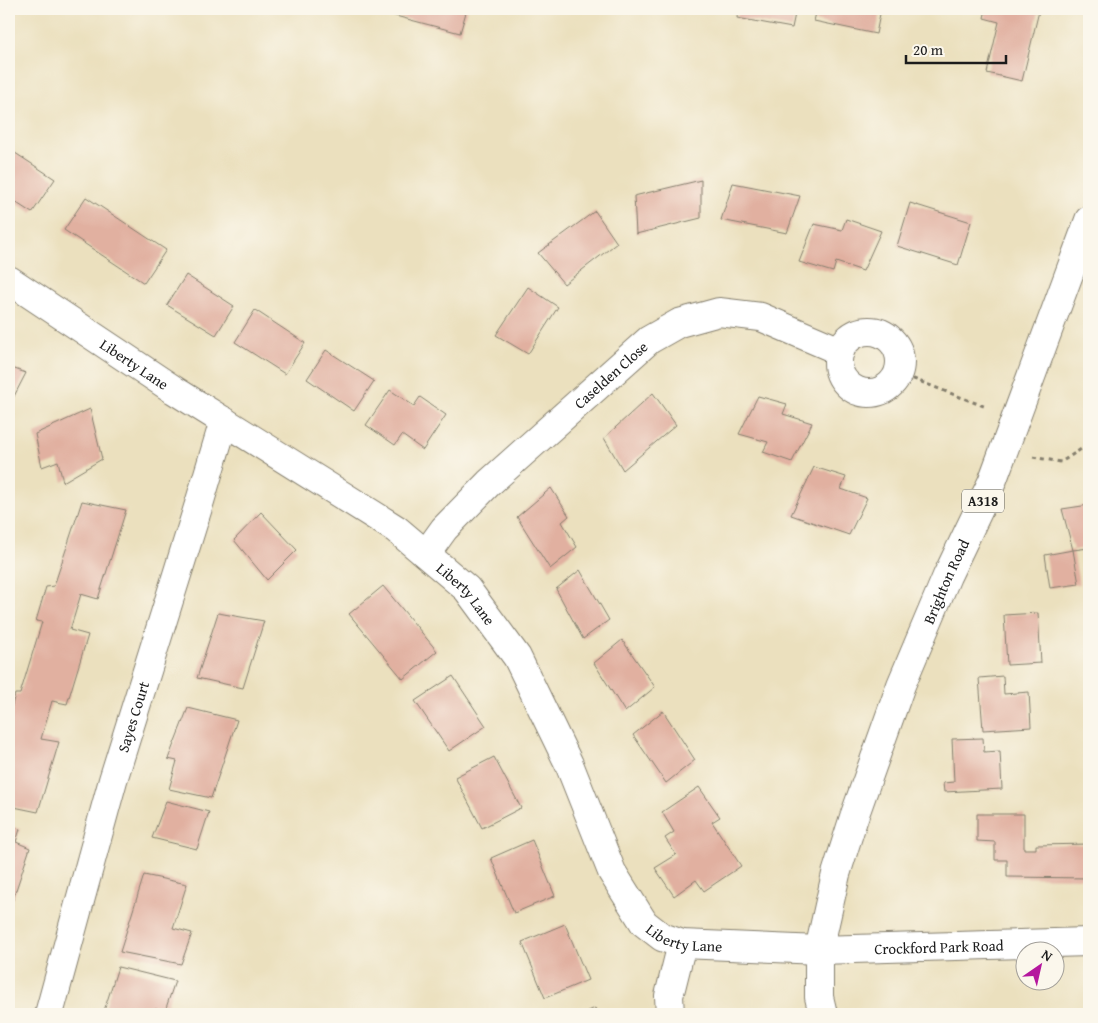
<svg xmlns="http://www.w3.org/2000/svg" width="1098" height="1023" viewBox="0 0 1098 1023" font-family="'Gentium Book Plus',serif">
<rect width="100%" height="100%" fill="#fbf7ec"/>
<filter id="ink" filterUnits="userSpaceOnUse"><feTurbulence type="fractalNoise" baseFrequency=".02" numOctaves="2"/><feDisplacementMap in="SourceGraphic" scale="10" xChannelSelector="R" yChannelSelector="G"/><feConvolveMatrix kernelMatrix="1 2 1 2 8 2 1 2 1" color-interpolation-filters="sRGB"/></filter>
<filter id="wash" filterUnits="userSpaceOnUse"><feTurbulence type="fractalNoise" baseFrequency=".0096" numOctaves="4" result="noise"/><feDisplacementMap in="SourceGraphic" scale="20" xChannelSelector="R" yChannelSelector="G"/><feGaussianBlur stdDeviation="1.12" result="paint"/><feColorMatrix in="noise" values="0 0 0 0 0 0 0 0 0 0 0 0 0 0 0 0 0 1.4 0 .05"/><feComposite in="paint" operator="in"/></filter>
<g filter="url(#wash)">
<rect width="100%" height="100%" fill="#ebe0be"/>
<g id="blocks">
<g fill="#e1b0a0">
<path d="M390,9H467L460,33L388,14Z"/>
<path d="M738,9H796L792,28L737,18Z"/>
<path d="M817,9H881L876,34L814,21Z"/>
<path d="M986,9H1031L1039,11L1022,81L987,73L999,22L984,18Z"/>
<path d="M9,149L55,179L32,213L9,198Z"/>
<path d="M701,180V218L636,234L634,196Z"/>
<path d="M733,183L800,196L787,233L721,220Z"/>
<path d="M86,197L166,250L144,283L64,230Z"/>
<path d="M910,203L971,222L958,265L897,246Z"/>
<path d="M595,211L617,243L564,284L538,253Z"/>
<path d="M846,219L881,231L863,271L836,262L833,272L799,262L814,224L842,230Z"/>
<path d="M186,275L234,306L216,335L167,305Z"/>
<path d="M528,287L558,307L528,354L496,335Z"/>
<path d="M255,310L305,343L285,374L235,342Z"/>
<path d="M326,350L374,381L354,411L307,379Z"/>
<path d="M9,367L26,373L9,406Z"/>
<path d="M390,390L414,406L420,397L446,415L423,450L402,435L395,445L366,425Z"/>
<path d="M653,393L676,425L623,470L604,438Z"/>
<path d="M758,396L787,404L783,414L812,423L792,462L763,452L768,442L739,434Z"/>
<path d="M90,409L102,459L63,482L58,461L42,467L35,434Z"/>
<path d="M814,467L846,477L841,489L867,498L849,535L791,515Z"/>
<path d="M551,488L569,516L562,522L577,547L550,569L517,517Z"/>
<path d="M82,501L126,510L98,599L81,594L70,630L88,635L67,704L52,701L41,739L59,742L38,812L9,806V738L10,733L9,732V716L15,694H20L42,622L36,621L46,587L54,586Z"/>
<path d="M1089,505V548L1073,550L1079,584L1050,588L1045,555L1073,550L1062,509Z"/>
<path d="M261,512L297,550L267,580L234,540Z"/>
<path d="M580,570L609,620L583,639L556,589Z"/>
<path d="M383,586L437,651L403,679L349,614Z"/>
<path d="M218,613L264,621L243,688L197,678Z"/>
<path d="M1038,613L1041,663L1007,665L1004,615Z"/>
<path d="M622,640L655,687L625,712L594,663Z"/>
<path d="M453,676L486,726L449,751L415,701Z"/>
<path d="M1003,676L1004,694L1029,692L1031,727L983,730L979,678Z"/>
<path d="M188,708L237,720L211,798L169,789L177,761L168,759Z"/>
<path d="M663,711L695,760L666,783L633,735Z"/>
<path d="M983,738L984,752L1000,751L1002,789L944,792L943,783L954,782L952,739Z"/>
<path d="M494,757L521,808L482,828L455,777Z"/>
<path d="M699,787L720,817L712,822L741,866L704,891L696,880L674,896L655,868L676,855L665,838L674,832L662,812Z"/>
<path d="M166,801L209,812L197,849L152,838Z"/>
<path d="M977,814H1024V849H1036V845L1089,844V878L1007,877V860H995V842L977,841Z"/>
<path d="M9,826L20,829L16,842L30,848L9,911Z"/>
<path d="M532,840L555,896L514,913L491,858Z"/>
<path d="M144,875L187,884L173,928L192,933L181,964L120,952Z"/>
<path d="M565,924L588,980L545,998L522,942Z"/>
<path d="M118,967L175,981L165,1011L155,1009L153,1014H103Z"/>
<path d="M595,1008L598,1014H582Z"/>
</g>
</g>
</g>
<g filter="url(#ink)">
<use href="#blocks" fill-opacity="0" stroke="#847e6d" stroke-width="1"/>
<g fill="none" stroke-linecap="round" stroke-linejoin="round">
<g stroke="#847e6d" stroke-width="30">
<g id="street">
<path id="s1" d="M9,280L174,390L396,529L467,589L517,657L569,764L612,872L644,923L662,937L682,944L819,950"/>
<circle cx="869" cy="362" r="31"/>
<path id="s2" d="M426,554L444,529L489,483L649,340L679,323L719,312L761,317L840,351"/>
<path id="s3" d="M49,1014L113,780L200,501L224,421"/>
<path d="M670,1014L669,996L682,944"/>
</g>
</g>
<g stroke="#847e6d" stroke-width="30">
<g id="secondary">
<path id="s4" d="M819,950L1089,942"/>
</g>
</g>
<g stroke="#847e6d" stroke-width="30">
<g id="primary">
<path id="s5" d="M823,1014L819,997V950L836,874L854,817L901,685L947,576L992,482L1089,220"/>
</g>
</g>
<g stroke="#847e6d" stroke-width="3" stroke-dasharray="4 4" stroke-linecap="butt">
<path d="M898,373L986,407"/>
<path d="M1033,457L1061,462L1089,444"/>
</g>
<use href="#street" stroke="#fff" stroke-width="28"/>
<use href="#secondary" stroke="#fff" stroke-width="28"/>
<use href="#primary" stroke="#fff" stroke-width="28"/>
</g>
</g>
<g text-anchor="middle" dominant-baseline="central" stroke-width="5" stroke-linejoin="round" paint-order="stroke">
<rect fill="#fbf7ec" stroke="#5f5e5a" stroke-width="1" x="962" y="489.5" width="42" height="23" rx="4"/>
<g font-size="14" font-weight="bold" fill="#1c1c1c">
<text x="983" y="501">A318</text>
</g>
<g font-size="15" fill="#1c1c1c" stroke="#fbf7ec">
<text stroke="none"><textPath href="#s1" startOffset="151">Liberty Lane</textPath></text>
<text stroke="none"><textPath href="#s2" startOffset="258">Caselden Close</textPath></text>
<text stroke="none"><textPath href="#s5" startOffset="455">Brighton Road</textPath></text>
<text stroke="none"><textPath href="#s1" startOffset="556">Liberty Lane</textPath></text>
<text stroke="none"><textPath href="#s3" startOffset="309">Sayes Court</textPath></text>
<text stroke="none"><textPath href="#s1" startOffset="978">Liberty Lane</textPath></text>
<text stroke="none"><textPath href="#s4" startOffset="120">Crockford Park Road</textPath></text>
</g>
</g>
<rect width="1098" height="1023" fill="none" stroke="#fbf7ec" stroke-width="30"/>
<g transform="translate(1040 966) rotate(34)"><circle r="24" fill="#fbf7ec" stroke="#a29f99"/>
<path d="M0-4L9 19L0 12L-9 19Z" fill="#b5179e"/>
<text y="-8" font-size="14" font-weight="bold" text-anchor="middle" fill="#1c1c1c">N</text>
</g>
<path d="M906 55v8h100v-8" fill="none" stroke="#1c1c1c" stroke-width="2.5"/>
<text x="913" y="55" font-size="15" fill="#1c1c1c" stroke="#fbf7ec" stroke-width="4" paint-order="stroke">20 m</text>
</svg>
